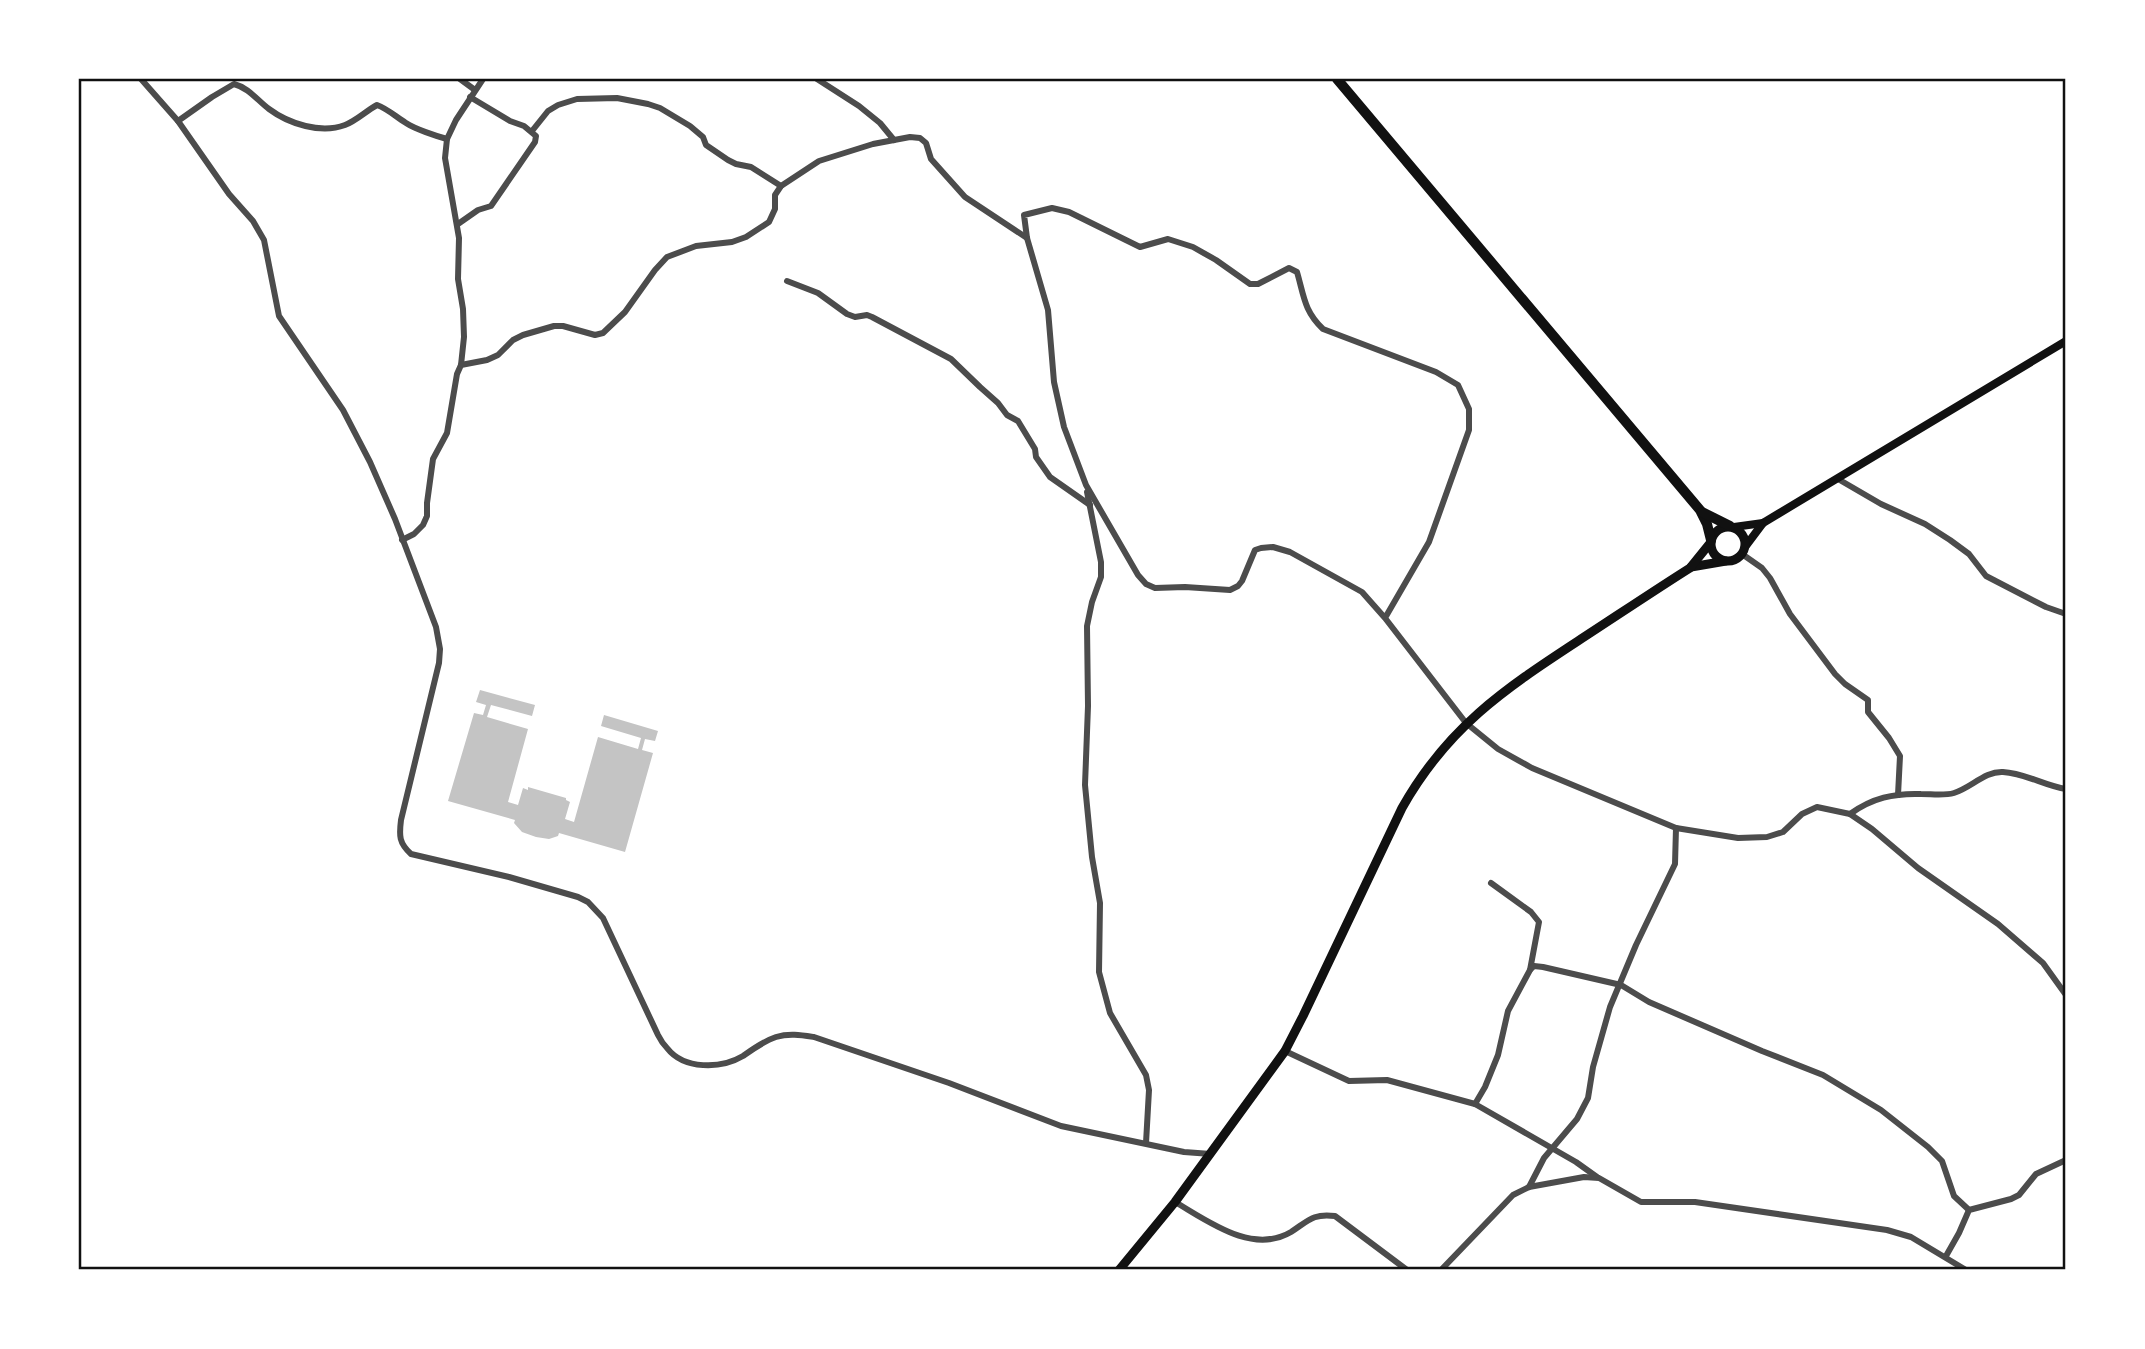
<svg xmlns="http://www.w3.org/2000/svg" width="2145" height="1349" viewBox="0 0 2145 1349" font-family="'Work Sans',sans-serif">
<rect width="100%" height="100%" fill="#fff"/>
<path fill="#c4c4c4" d="M480,690L535,705L532,716L491,705L487,717L528,729L508,802L518,805L523,788L528,790V787L566,798V800L570,802L565,819L574,822L598,737L638,749L641,738L601,726L604,715L658,731L655,741L645,739L642,750L653,753L625,852L559,833L558,836L549,839L536,837L522,832L514,823L515,820L448,801L474,713L483,715L486,705L476,702Z"/>
<g fill="none" stroke-linecap="round" stroke-linejoin="round">
<g stroke="#4c4c4c" stroke-width="6">
<path d="M141,79L178,121L229,194L253,221L264,240L279,316L343,410L370,462L395,519L436,627L440,649L439,663L401,820C399,836 399,843 411,854L509,877L578,897L588,902L603,918L658,1035C660,1039 663,1044 667,1048C684,1070 721,1069 743,1056C753,1049 764,1041 776,1037C789,1033 801,1035 814,1037L949,1083L1061,1126L1184,1152L1211,1154"/>
<path d="M460,79L475,90"/>
<path d="M817,79L859,106L880,123L894,140"/>
<path d="M178,121L212,97L234,84C249,88 257,100 269,109C289,124 321,134 345,125C356,121 366,111 377,105C388,109 396,117 406,123C415,129 436,136 447,139"/>
<path d="M532,131L548,111L558,105L577,99L617,98L648,104L660,108L690,126L703,137L706,145L728,160L736,164L751,167L781,186"/>
<path d="M458,224L478,210L491,206L535,142L536,136L524,126L510,121L470,97"/>
<path d="M787,281L818,293L847,314L855,317L867,315L872,317L951,359L980,387L998,403L1007,415L1018,421L1035,449L1036,457L1050,477L1090,505"/>
<path d="M461,365L464,337L463,309L458,279L459,238L445,158L447,139L456,120L483,79"/>
<path d="M1838,479L1881,504L1925,524L1950,540L1969,554L1986,576L2046,607L2066,614"/>
<path d="M1087,492L1101,562V577L1092,602L1087,626L1088,706L1085,785L1092,857L1100,903L1099,972L1110,1013L1146,1075L1149,1090L1146,1143"/>
<path d="M402,540L414,534L423,525L427,516V503L433,459L447,433L457,374L461,365L487,360L498,355L513,340L523,335L554,326H563L595,335L603,333L625,312L655,270L667,257L696,246L732,242L746,237L769,222L775,209V195L781,186L819,161L873,144L910,137L920,138L926,143L931,159L965,197L1027,238"/>
<path d="M1742,554L1762,568L1770,578L1790,614L1835,674L1845,684L1868,700V712L1889,738L1900,756L1898,795"/>
<path d="M1385,618L1429,542L1469,430V409L1458,385L1436,372L1323,329C1304,311 1304,296 1297,272L1289,268L1258,284H1250L1216,260L1193,247L1168,239L1140,247L1069,212L1052,208L1024,215L1027,238L1048,310L1054,382L1064,427L1086,485L1138,575L1146,584L1155,588L1185,587L1230,590L1238,586L1242,581L1255,550L1261,548L1273,547L1290,552L1362,592L1385,618L1466,723L1498,749L1532,768L1676,828L1738,838L1767,837L1783,832L1802,814L1817,807L1850,814L1872,829L1918,868L1998,924L2043,963L2066,995"/>
<path d="M1850,814C1872,798 1894,793 1921,794C1932,794 1944,796 1954,793C1971,788 1985,771 2003,772C2025,773 2045,786 2066,789"/>
<path d="M1491,883L1531,912L1539,922L1530,970"/>
<path d="M1285,1051L1349,1081L1387,1080L1475,1104L1576,1162L1597,1177"/>
<path d="M1475,1104L1485,1087L1498,1055L1508,1011L1530,970L1534,966L1543,967L1621,985L1649,1002L1762,1051L1823,1075L1881,1110L1928,1147L1942,1161L1954,1196L1969,1210"/>
<path d="M1529,1187L1544,1158L1577,1119L1588,1098L1593,1067L1610,1007L1636,945L1675,864L1676,828"/>
<path d="M1175,1202C1208,1221 1252,1255 1291,1232C1308,1221 1313,1213 1335,1216L1407,1270"/>
<path d="M1946,1256L1959,1233L1969,1210L2011,1199L2019,1195L2036,1174L2066,1160"/>
<path d="M1441,1270L1513,1195L1529,1187L1584,1177L1599,1178L1641,1202H1695L1887,1230L1911,1237L1966,1270"/>
</g>
<g stroke="#111" stroke-width="8">
<path d="M1734,527L1763,523L2066,341"/>
<path d="M1745,547L1763,523"/>
</g>
<g stroke="#111" stroke-width="9">
<circle cx="1728" cy="544" r="17"/>
<path d="M1691,567L1726,561"/>
<path d="M1119,1270L1175,1202L1285,1051L1303,1016L1402,808C1447,728 1503,690 1578,641C1615,617 1652,592 1690,568L1711,542"/>
</g>
<g stroke="#111" stroke-width="10">
<path d="M1337,79L1700,510L1707,524L1711,540"/>
<path d="M1702,512L1730,526"/>
</g>
</g>
<rect width="2145" height="1349" fill="none" stroke="#ffffff" stroke-width="161"/>
<rect x="80" y="80" width="1984" height="1188" fill="none" stroke="#111" stroke-width="2.5"/>
</svg>
